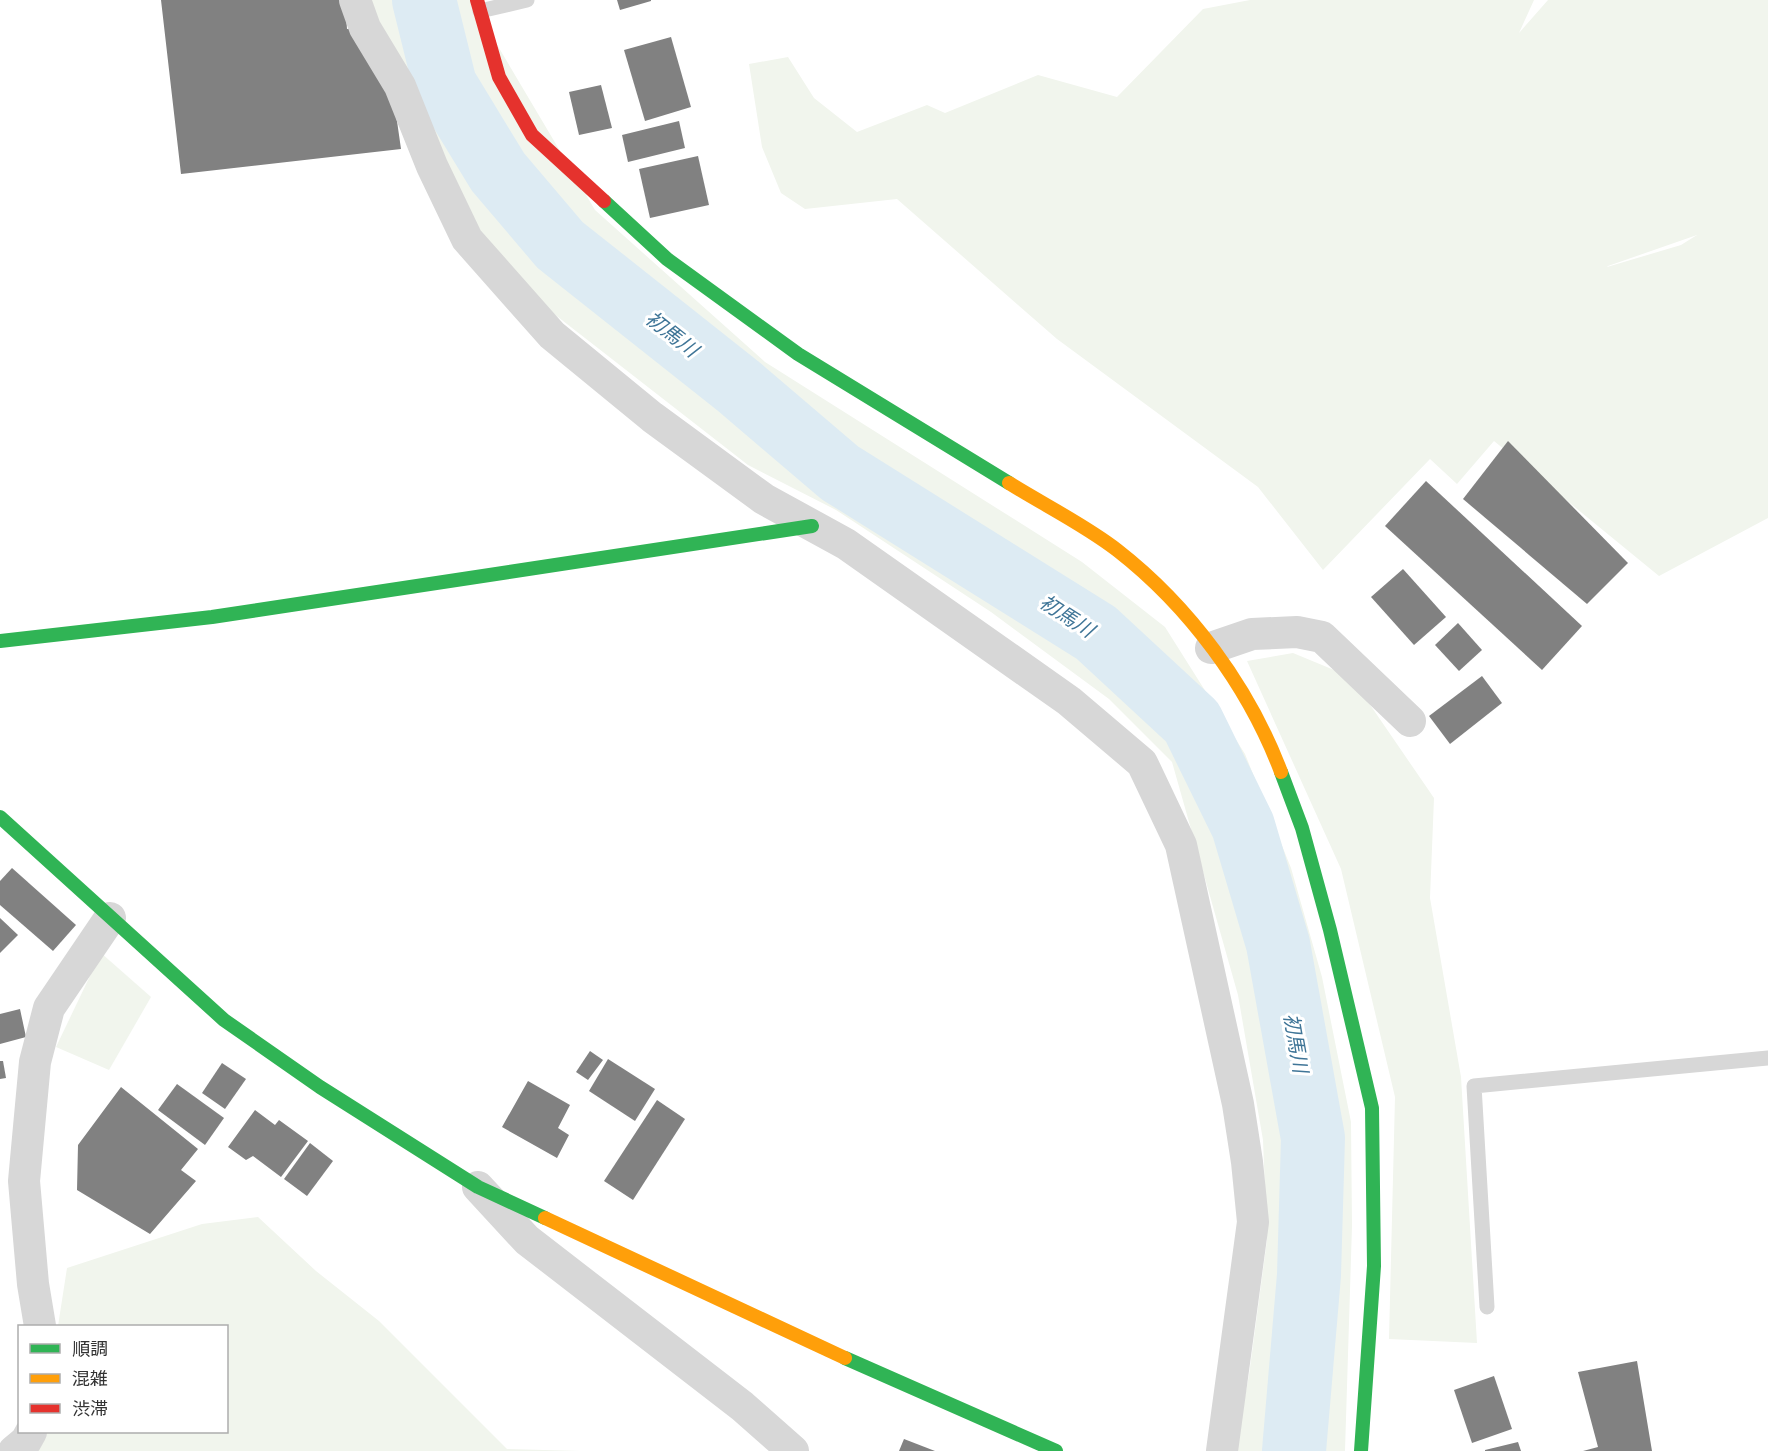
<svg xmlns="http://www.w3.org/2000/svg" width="1768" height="1451" viewBox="0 0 1768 1451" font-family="Figtree,'Noto Sans JP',sans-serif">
<rect width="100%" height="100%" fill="#fff"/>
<g fill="#f1f5ed" fill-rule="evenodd">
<path d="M358,0H476L483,21L595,210L765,362L1082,562L1165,627L1245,754L1291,868L1322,977L1351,1122L1352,1226L1345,1451H1235L1249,1375L1267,1240L1263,1140L1238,995L1172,762L1109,699L991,612L836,510L748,465L549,310L489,251Z"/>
<path d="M1250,0H1534L1519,33L1548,0H1768V518L1659,576L1494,441L1457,484L1430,459L1323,570L1258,487L1057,339L897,199L805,209L781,193L762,147L749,64L788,57L814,98L857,132L927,105L945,113L1038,75L1117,97L1203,9ZM1697,235L1681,245L1607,267L1608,266Z"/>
<path d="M1293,653L1351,677L1434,798L1430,898L1461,1077L1477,1343L1389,1339L1395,1097L1341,869L1247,661Z"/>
<path d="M101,953L151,997L109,1070L56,1047Z"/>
<path d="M258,1217L316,1271L379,1321L507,1449L581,1451H38L41,1432H226V1326H58L67,1268L202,1224Z"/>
</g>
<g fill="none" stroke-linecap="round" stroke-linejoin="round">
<path stroke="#ddebf3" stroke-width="64" d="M424,0L445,85L498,172L560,245L738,386L840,473L1096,633L1192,722L1243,826L1278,944L1313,1138L1309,1275L1294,1451"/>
</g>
<g fill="#818181">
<path d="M161,0H345L347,29L363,27L382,57L397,121L401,149L181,174Z"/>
<path d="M617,0H651V1L620,10Z"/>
<path d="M671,37L691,107L645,121L624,50Z"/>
<path d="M601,85L612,128L579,135L569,92Z"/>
<path d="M679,121L685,148L628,162L622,135Z"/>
<path d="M698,156L709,205L650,218L639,169Z"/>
<path d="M1508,441L1628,563L1587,604L1463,499Z"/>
<path d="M1426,481L1582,626L1542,670L1385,526Z"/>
<path d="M1403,569L1446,617L1414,645L1371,597Z"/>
<path d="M1458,623L1482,650L1459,671L1435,645Z"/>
<path d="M1482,676L1502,703L1450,744L1429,716Z"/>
<path d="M12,868L76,925L53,951L0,905V881Z"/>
<path d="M0,918L18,935L0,953Z"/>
<path d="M20,1009L26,1037L0,1044V1014Z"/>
<path d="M590,1051L603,1060L588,1080L576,1072Z"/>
<path d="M608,1059L655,1089L635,1121L589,1091Z"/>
<path d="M0,1061H3L6,1078L0,1079Z"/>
<path d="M222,1063L246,1079L225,1109L202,1093Z"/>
<path d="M528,1081L570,1105L558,1128L569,1135L557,1158L502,1127Z"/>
<path d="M177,1084L224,1118L205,1145L158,1110Z"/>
<path d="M121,1087L198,1149L181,1170L196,1181L150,1234L77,1190L78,1145Z"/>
<path d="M657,1100L685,1119L633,1200L604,1181Z"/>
<path d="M255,1110L275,1125L279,1120L308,1141L281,1177L253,1156L246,1160L228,1147Z"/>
<path d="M310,1143L333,1161L307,1196L284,1179Z"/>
<path d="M1637,1361L1652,1451H1583L1598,1447L1578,1372Z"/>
<path d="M1494,1376L1512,1429L1472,1443L1454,1390Z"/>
<path d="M904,1439L935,1451H899Z"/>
<path d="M1518,1442L1521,1451H1485V1450Z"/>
</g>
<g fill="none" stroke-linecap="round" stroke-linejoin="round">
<g stroke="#d7d7d7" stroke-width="15">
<path d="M480,11L527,0"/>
<path d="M1487,1307L1474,1086L1768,1058"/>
</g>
<g stroke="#d7d7d7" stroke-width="32">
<path d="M355,0L365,28L400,86L432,166L467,239L552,335L652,417L764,499L846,544L1069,701L1142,763L1181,845L1238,1104L1247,1162L1253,1222L1222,1451"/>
<path d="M1211,648L1252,634L1297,632L1322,637L1410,721"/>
<path d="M478,1187L527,1240L742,1406L793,1451"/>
<path d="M40,1326L33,1284L24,1181L35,1062L49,1008L110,918"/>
<path d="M14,1451L26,1441L31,1432"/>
</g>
<g stroke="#30b455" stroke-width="14">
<path d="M604,201L667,259L798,354L1009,483"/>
<path d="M0,641L212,617L812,526"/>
<path d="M1281,772L1302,828L1330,930L1372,1108L1374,1266L1361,1451"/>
<path d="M0,817L224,1020L320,1087L478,1187L545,1218"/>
<path d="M845,1358L1056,1451"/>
</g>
<g stroke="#ff9f0a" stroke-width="14">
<path d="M1009,483C1044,505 1085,525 1117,550C1189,606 1249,687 1281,772"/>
<path d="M545,1218L845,1358"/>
</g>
<path stroke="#e5322d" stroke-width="14" d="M477,0L499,77L532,135L604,201"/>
</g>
<g text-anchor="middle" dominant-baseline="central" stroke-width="6" stroke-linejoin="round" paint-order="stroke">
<g font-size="20" font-style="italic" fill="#3f7597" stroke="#fff">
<text transform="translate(672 334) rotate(38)">初馬川</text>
<text transform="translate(1067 616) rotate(33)">初馬川</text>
<text transform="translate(1296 1043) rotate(80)">初馬川</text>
</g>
</g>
<rect x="18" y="1325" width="210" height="108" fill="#ffffff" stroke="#adadad" stroke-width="1.5"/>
<rect x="30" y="1344" width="30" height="9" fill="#30b455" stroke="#adadad" stroke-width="1.5"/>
<text x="72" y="1355" font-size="18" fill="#333333">順調</text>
<rect x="30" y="1374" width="30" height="9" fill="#ff9f0a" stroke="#adadad" stroke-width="1.5"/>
<text x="72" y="1385" font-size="18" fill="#333333">混雑</text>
<rect x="30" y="1404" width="30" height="9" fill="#e5322d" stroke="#adadad" stroke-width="1.5"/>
<text x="72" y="1415" font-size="18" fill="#333333">渋滞</text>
</svg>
